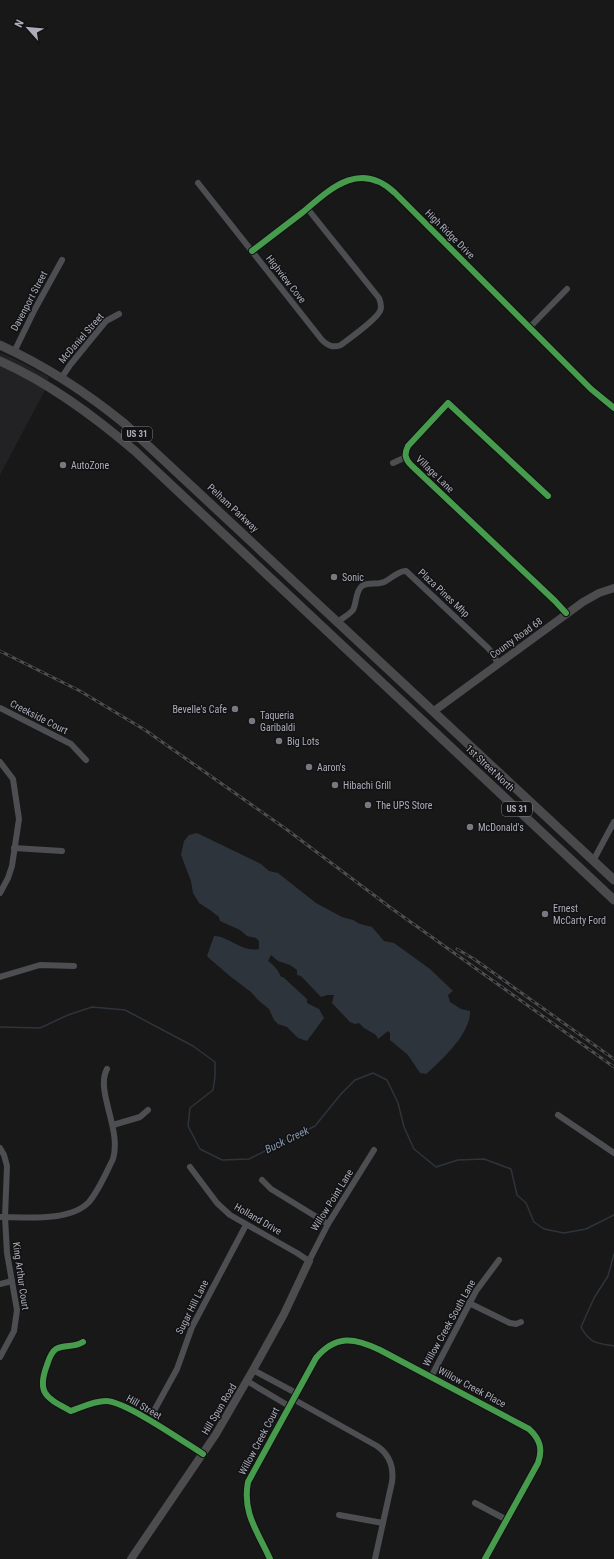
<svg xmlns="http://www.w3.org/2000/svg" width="614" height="1559" viewBox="0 0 614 1559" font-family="'Roboto Condensed',sans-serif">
<rect width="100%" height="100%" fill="#181818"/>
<path fill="#222224" d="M0,353L13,358L49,377L44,392L0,475Z"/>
<path fill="#2e343b" d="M197,833L261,864L269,871L278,873L316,903L342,917L353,920L360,924L372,927L384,941L394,943L430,969L453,991L448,995L450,1002L461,1009L470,1011C471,1033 442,1060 426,1074L420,1073L408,1055L390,1040V1033L388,1031L378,1039L376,1035L364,1028L359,1023L355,1024L350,1022L332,1003L334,995H327L321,997L301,976L297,975V970L290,965L278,961L271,955L268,961C273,964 279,971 281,977H283L307,999V1003L319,1009L324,1018L307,1041L298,1038L287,1027L278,1024L274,1020L269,1009L258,1000L251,992L231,977L210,959L207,956L214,936C227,935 242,953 259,949V941L256,938L247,936L240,930L220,921L219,917L210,910L199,903L193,893L191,881L181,855L184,841L189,835Z"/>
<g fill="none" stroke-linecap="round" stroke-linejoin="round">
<g stroke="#2e343b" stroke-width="1.5">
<path d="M0,1027L40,1028L68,1015L92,1007L125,1010L193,1046L215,1062V1077L213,1090L190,1108L188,1126L200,1149L222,1160L249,1159L315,1126L341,1094L355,1080L373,1073L387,1080L398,1103L404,1127L414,1149L436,1167L458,1160L484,1159L511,1169L517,1195L526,1203L534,1222L544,1229L564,1233L586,1229L614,1215"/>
<path d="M614,1254L608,1276L594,1298L581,1327C590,1344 597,1343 614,1346"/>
</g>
<g stroke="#4d4e51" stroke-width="6">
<path d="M198,183L322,340C328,346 333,348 341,345C350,338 376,320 380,311C382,307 381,303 379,298L307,208"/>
<path d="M252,251C269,238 286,225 303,212C331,188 360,160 395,193L591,389L614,408"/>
<path d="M529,328L567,289"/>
<path d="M14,352L35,309L62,260"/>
<path d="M62,377L70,365L106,321L119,314"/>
<path d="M393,463L406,457"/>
<path d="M548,496L448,403L408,446C404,454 405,459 411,465L555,601L566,613"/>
<path d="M338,622C343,617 349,615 353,610C357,602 355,592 362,586C368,582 377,585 384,582C391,579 399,570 406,571L488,648L493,654L498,664"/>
<path d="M0,708L71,744L86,760"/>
<path d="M0,762L13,779L19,819L12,866L8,878L0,893"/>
<path d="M14,848L62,851"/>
<path d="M593,861L614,822"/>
<path d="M0,977L40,965L74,966"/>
<path d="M558,1115L614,1153"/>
<path d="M113,1125L140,1117L148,1110"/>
<path d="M0,1148L4,1155L7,1166L5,1217L7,1253L17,1310L14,1331L0,1357"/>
<path d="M190,1167L217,1203L230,1215L297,1253L309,1261L328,1224L374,1150"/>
<path d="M262,1180L271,1189L328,1224"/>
<path d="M0,1217C26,1217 70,1222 89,1202C99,1190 106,1173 113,1159C122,1129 95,1091 107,1069"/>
<path d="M0,1284L12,1281"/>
<path d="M469,1303L510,1323L516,1324L521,1322"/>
<path d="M83,1342C74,1348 64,1344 56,1349C51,1352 49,1359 47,1365C36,1394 47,1398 71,1411C82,1407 94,1401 106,1401C125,1401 184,1442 203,1454"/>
<path d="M253,1370L296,1393"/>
<path d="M431,1377L476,1291L499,1260"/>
<path d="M247,1381L289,1406"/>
<path d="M293,1399L377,1446C390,1455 394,1467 392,1482L375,1559"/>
<path d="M149,1420L177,1369L192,1327L246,1225"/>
<path d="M475,1503L507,1520"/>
<path d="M339,1515L383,1523"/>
<path d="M270,1559C258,1532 242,1513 248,1482L316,1358C336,1334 355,1338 380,1350L529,1429C540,1439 543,1449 538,1463L485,1559"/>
</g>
<g stroke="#4c4c4f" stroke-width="8">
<path d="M434,711L583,602L599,593L614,588"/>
<path d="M131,1559L216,1434L253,1370L284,1314L309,1261"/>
</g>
<g stroke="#4a4a4d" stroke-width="9">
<path d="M0,345C46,366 86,392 125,424L614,880"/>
<path d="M0,361C50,383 94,416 135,451L614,900"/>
</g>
<g stroke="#4e4e51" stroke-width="3">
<g id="rail">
<path d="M0,651L80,691L145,730L286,829L391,908L614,1067"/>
<path d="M457,949L474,959L614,1059"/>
</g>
</g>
<use href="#rail" stroke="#121214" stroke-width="1.5" stroke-dasharray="4.5" stroke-linecap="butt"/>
<g stroke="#121214" stroke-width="8">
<g id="cycleway">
<path d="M252,251C269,238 286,225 303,212C331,188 360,160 395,193L591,389L614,408"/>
<path d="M548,496L448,403L408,446C404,454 405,459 411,465L555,601L566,613"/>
<path d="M83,1342C74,1348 64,1344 56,1349C51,1352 49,1359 47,1365C36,1394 47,1398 71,1411C82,1407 94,1401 106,1401C125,1401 184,1442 203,1454"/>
<path d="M270,1559C258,1532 242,1513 248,1482L316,1358C336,1334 355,1338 380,1350L529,1429C540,1439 543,1449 538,1463L485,1559"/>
</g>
</g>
<use href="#cycleway" stroke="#469c4c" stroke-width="6"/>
</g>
<g fill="#787980" stroke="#121214" stroke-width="1.5">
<circle cx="63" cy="465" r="4"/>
<circle cx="334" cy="577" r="4"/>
<circle cx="235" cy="709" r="4"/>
<circle cx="252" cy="721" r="4"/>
<circle cx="279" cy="741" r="4"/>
<circle cx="309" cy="767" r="4"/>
<circle cx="335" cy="785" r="4"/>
<circle cx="368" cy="805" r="4"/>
<circle cx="470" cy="827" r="4"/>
<circle cx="545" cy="914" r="4"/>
</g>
<g text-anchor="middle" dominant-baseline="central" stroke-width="3" stroke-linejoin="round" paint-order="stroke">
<g fill="#121214" stroke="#7d7e87" stroke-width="1">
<rect x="122" y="427" width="30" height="14" rx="3"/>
<rect x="502" y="802" width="30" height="14" rx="3"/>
</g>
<g font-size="9" font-weight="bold" fill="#abadb8">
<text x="137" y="434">US 31</text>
<text x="517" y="809">US 31</text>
</g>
<g font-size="10" fill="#abadb8" stroke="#121214">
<text transform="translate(450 234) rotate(45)">High Ridge Drive</text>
<text transform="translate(286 279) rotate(52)">Highview Cove</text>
<text transform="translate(29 301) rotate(-62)">Davenport Street</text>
<text transform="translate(81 338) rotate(-49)">McDaniel Street</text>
<text transform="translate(435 474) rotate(44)">Village Lane</text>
<text transform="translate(233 508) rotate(43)">Pelham Parkway</text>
<text transform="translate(444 593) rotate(43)">Plaza Pines Mhp</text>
<text transform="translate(516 638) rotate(-36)">County Road 68</text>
<text transform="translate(39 717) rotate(27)">Creekside Court</text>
<text transform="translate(490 768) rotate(43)">1st Street North</text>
<text transform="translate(332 1200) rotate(-58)">Willow Point Lane</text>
<text transform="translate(258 1219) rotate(30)">Holland Drive</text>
<text transform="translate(21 1276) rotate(82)">King Arthur Court</text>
<text transform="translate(192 1307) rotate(-63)">Sugar Hill Lane</text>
<text transform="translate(449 1323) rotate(-61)">Willow Creek South Lane</text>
<text transform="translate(472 1387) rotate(28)">Willow Creek Place</text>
<text transform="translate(144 1407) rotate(30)">Hill Street</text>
<text transform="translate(219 1409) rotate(-59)">Hill Spun Road</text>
<text transform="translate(259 1441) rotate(-62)">Willow Creek Court</text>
</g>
<g font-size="10" fill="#abadb8" stroke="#121214" text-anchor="start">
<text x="71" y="465">AutoZone</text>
<text x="342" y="577">Sonic</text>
<text x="227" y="709" text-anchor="end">Bevelle's Cafe</text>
<text x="260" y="715">Taqueria<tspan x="260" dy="12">Garibaldi</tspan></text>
<text x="287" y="741">Big Lots</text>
<text x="317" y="767">Aaron's</text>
<text x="343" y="785">Hibachi Grill</text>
<text x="376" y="805">The UPS Store</text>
<text x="478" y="827">McDonald's</text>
<text x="553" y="908">Ernest<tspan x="553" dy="12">McCarty Ford</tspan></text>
</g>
<g font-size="11" font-style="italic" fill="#8598af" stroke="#121214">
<text transform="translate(287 1140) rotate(-26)">Buck Creek</text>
</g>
</g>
<g transform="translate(28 28) rotate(297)" stroke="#121214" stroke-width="3" paint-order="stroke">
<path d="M0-3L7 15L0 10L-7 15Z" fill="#abadb8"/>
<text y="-6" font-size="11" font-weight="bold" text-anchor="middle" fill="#abadb8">N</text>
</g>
</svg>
